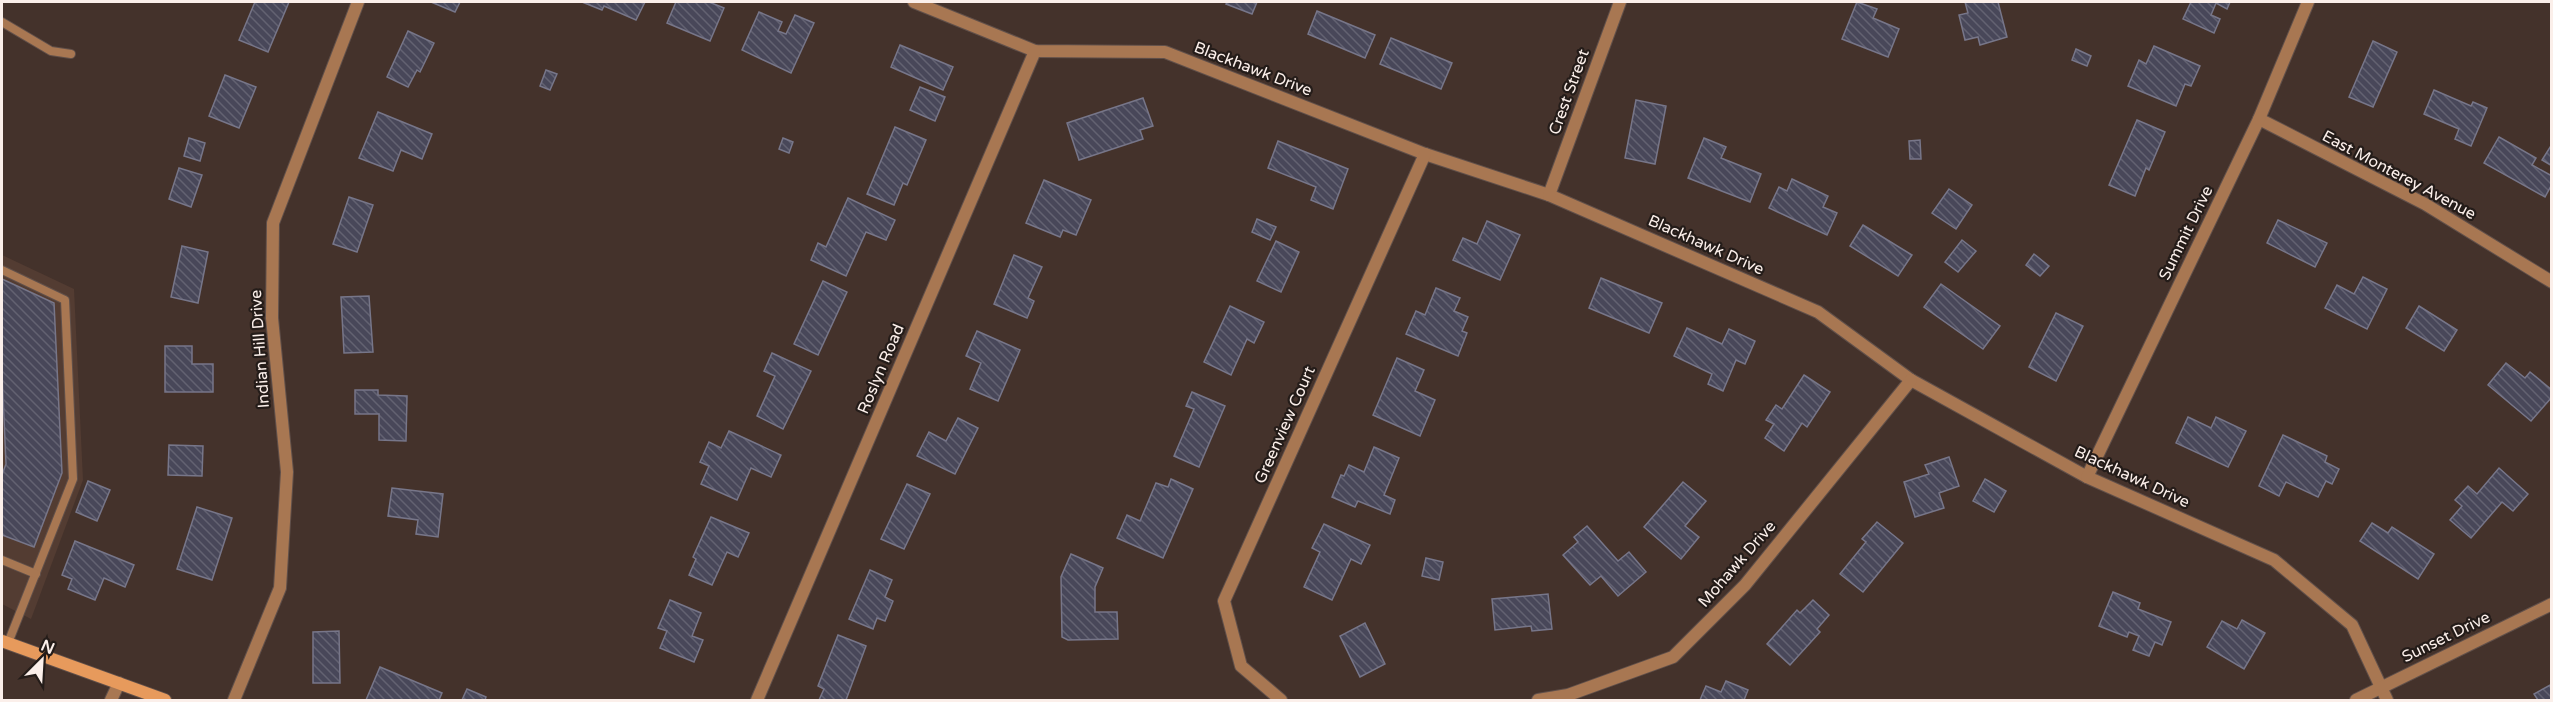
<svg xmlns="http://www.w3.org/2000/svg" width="2553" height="702" viewBox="0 0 2553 702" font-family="'Varela Round',sans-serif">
<defs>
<pattern id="building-back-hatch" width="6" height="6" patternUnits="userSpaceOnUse" patternTransform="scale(1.5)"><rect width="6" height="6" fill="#484759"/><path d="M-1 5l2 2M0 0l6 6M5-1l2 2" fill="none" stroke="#636271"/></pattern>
</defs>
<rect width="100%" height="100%" fill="#44322b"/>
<path fill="#533c32" d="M2,255L74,289L83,480L31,619L2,604Z"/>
<g fill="url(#building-back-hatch)" stroke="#777689" stroke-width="1.5">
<path d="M255,2H289L268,52L239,40Z"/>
<path d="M431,2H460L455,12Z"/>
<path d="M582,2H645L636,20L604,6L602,10Z"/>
<path d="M676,2H709L724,8L710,41L667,23Z"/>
<path d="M1227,2H1257L1252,14L1226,4Z"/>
<path d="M1857,2L1877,9L1873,18L1899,29L1888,57L1842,39Z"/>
<path d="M1965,2H1998L2007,37L1980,45L1978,37L1965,40L1959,15L1968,13Z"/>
<path d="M2191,2H2230L2227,9L2216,3L2211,15L2220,19L2214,33L2183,19Z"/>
<path d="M1317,11L1375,35L1365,58L1308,34Z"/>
<path d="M759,12L782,22L778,31L786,34L795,15L814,23L791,73L742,50Z"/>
<path d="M408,31L434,43L420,72L417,70L408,87L387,77Z"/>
<path d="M1391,38L1452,63L1441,89L1380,64Z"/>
<path d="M2373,41L2397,52L2373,107L2349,97Z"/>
<path d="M900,45L953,67L943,90L891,67Z"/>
<path d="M2154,46L2200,66L2191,86L2185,84L2176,106L2128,86L2139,60L2146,64Z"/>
<path d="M2076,49L2091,56L2087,66L2072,60Z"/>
<path d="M546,70L557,74L550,90L540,86Z"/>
<path d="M225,75L256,87L239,128L209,116Z"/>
<path d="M920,87L945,97L935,121L910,110Z"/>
<path d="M2434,90L2471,106L2473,102L2487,108L2471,146L2455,139L2459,129L2424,114Z"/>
<path d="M1143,98L1153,126L1140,130L1143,139L1079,160L1067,123Z"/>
<path d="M1636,100L1666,106L1655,164L1625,158Z"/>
<path d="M378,112L432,134L422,159L401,150L393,171L359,158Z"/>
<path d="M2137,120L2165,132L2149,170L2146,168L2135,196L2109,185Z"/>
<path d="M895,127L926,140L907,185L903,183L894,205L867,194Z"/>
<path d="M2499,137L2536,158L2532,165L2552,176V184L2545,197L2484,163Z"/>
<path d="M189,138L205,143L200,161L184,156Z"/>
<path d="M783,138L793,142L789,153L779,149Z"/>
<path d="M1704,138L1726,147L1721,158L1761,174L1750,202L1688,178Z"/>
<path d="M1920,140L1921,159H1910L1909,141Z"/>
<path d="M1278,141L1348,169L1333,209L1311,200L1316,187L1268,168Z"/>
<path d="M2552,144V166L2542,160Z"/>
<path d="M179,168L202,175L191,207L169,199Z"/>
<path d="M1792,179L1828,196L1823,207L1837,213L1827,235L1769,208L1779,187L1787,191Z"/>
<path d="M1044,180L1091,200L1076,235L1063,230L1060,237L1026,223Z"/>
<path d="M1949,189L1972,205L1956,229L1932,213Z"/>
<path d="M349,197L373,205L357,252L333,244Z"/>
<path d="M848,198L895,220L886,240L866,232L846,276L811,260L818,243L826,247Z"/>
<path d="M1257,219L1276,227L1270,240L1252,232Z"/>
<path d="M2278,220L2327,243L2315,267L2267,243Z"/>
<path d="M1487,221L1520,235L1500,280L1453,260L1463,238L1477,244Z"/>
<path d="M1863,225L1912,255L1898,276L1850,246Z"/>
<path d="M1962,240L1976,251L1958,272L1945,262Z"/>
<path d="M1276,241L1299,252L1281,292L1257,281Z"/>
<path d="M182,246L208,252L198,303L171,297Z"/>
<path d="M2034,254L2049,266L2040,276L2026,265Z"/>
<path d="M1014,255L1042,267L1028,298L1034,301L1027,318L994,304Z"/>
<path d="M2363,277L2387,289L2367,329L2325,308L2337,285L2354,294Z"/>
<path d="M1601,278L1662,303L1649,333L1589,308Z"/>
<path d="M2,279L54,303L62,473L34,547L2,535V475L6,464L2,373Z"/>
<path d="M823,281L847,292L818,355L794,344Z"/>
<path d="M1941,284L2000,326L1983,349L1924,307Z"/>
<path d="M1436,288L1460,298L1454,311L1468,317L1462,331L1467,333L1458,356L1406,334L1416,311L1425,315Z"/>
<path d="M369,296L373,352L344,353L341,297Z"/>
<path d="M1230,306L1264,322L1254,343L1247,339L1231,375L1204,362Z"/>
<path d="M2419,306L2457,330L2444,351L2406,328Z"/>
<path d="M2056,313L2083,326L2056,381L2029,367Z"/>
<path d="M1687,328L1722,344L1729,329L1755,341L1745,364L1736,360L1723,391L1708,384L1712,374L1674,356Z"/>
<path d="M977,331L1020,350L998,401L970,389L981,363L966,356Z"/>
<path d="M165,346H192V364H213V392H165Z"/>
<path d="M772,353L811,371L783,429L757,416L775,376L764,371Z"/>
<path d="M1397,358L1424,370L1415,391L1435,400L1420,436L1373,415Z"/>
<path d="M2506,363L2525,378L2530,372L2552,390V397L2531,421L2488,385Z"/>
<path d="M1804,375L1830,392L1807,427L1802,423L1784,451L1765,438L1774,424L1766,420L1776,405L1782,409Z"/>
<path d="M355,390H378V395L407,396L406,441L379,440V414H355Z"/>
<path d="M1192,392L1225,406L1199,467L1174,456L1194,409L1186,406Z"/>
<path d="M2188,417L2211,428L2216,417L2246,431L2228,467L2176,443Z"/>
<path d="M958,418L978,428L955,474L917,456L929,432L946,441Z"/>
<path d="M729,431L781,455L771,477L751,468L737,500L701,484L709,466L700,462L709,442L721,448Z"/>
<path d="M2283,435L2327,456L2325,462L2339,469L2332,484L2326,481L2318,497L2286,482L2279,496L2259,486Z"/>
<path d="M169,445L203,446L202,476L168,475Z"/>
<path d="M1374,447L1399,458L1384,495L1395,500L1390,514L1358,501L1355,507L1332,497L1341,475L1344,476L1349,465L1364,472Z"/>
<path d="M1949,457L1959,486L1939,493L1944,508L1915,517L1904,482L1929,474L1925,465Z"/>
<path d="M2499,468L2528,494L2513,511L2502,502L2471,538L2450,520L2462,506L2455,500L2468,486L2477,494Z"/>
<path d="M1171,479L1193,489L1163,558L1117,538L1127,515L1140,521L1156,483L1168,487Z"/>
<path d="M1985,479L2006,491L1994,512L1973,501Z"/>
<path d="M88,481L110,490L97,521L76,512Z"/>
<path d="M1683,482L1706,501L1685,526L1699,537L1681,559L1644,527Z"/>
<path d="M907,484L930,494L904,549L881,539Z"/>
<path d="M392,488L443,494L438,537L416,534L418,520L388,516Z"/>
<path d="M197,507L232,518L212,580L177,569Z"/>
<path d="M711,517L749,533L738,557L727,552L712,585L689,575L696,559L693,557Z"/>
<path d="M1877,522L1903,543L1863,592L1840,574L1866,542L1862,539Z"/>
<path d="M2372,523L2388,533L2392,527L2434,554L2418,579L2360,541Z"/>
<path d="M1324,524L1370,545L1361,564L1351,559L1332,600L1304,587L1320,552L1312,548Z"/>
<path d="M1587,526L1618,561L1629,552L1646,572L1618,596L1601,576L1590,585L1563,555L1578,542L1574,537Z"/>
<path d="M75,541L134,565L125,587L104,578L95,600L68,589L72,579L62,575Z"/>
<path d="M1071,554L1103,568L1095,587V612H1117L1118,639L1068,640L1062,637L1061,577Z"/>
<path d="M1426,558L1443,562L1439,580L1422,576Z"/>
<path d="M870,570L892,580L885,597L893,601L885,621L877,618L873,629L849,619Z"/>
<path d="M2113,592L2140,603L2138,609L2171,622L2162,645L2155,642L2149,656L2133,650L2139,636L2129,632L2127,637L2099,626Z"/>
<path d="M1548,594L1552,629L1532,631L1531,626L1495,630L1492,599Z"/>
<path d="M670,600L701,613L692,636L703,640L694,662L660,648L667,631L658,628Z"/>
<path d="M1813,600L1829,615L1817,629L1820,632L1790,665L1767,644L1797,610L1800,613Z"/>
<path d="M2242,620L2265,633L2244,669L2207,647L2222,621L2237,629Z"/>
<path d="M1365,623L1385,664L1360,677L1340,636Z"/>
<path d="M339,631L340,683H313V632Z"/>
<path d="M838,635L866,646L846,700H819L824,689L818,686Z"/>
<path d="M380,667L442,693L439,700H366Z"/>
<path d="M1726,681L1748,690L1744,700H1700L1706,686L1721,692Z"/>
<path d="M2552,684V700H2538L2534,694Z"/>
<path d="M467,689L486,697L485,700H462Z"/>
</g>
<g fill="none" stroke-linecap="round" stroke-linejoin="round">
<g stroke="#61504a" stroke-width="10">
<g id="lane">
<path d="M2,22L51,51L71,54"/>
<path d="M2,270L65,300L73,479L8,643"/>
<path d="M2,560L36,574"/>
</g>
</g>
<g stroke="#61504a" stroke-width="14">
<g id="street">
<path d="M914,2L1035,51L1165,52L1425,154L1549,195L1818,312L1911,380L2087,477L2274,560L2352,625L2387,700"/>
<path d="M2259,119L2425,204L2552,282"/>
<path d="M1549,195L1620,2"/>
<path d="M2087,477L2259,119L2308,2"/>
<path d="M111,700L119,683"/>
<path d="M234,700L280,588L287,472L272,318L273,223L358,2"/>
<path d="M757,700L1035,51"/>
<path d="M1281,700L1241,666L1224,601L1425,154"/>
<path d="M1538,700L1568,695L1673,657L1745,585L1911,380"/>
<path d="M2356,700L2552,604"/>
</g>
</g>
<g stroke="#61504a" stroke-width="14">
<path id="secondary" d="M2,641L165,700"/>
</g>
<use href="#lane" stroke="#a87752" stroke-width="8"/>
<use href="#street" stroke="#a87752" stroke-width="12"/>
<use href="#secondary" stroke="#e79a5c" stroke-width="12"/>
</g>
<g text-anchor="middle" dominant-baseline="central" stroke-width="4.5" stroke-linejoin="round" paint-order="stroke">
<g font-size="16" fill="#fbefea" stroke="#241c19">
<text transform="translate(1253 69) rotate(21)">Blackhawk Drive</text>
<text transform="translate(1569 92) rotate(-70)">Crest Street</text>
<text transform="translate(2399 175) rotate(28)">East Monterey Avenue</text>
<text transform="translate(2186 233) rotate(-64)">Summit Drive</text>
<text transform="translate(1706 245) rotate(24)">Blackhawk Drive</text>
<text transform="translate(260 349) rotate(-94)">Indian Hill Drive</text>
<text transform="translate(881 369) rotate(-67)">Roslyn Road</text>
<text transform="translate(1285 425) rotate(-66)">Greenview Court</text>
<text transform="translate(2132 477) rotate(25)">Blackhawk Drive</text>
<text transform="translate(1737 564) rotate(-49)">Mohawk Drive</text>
<text transform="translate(2446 637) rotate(-26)">Sunset Drive</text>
</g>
</g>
<rect width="2553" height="702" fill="none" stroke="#fbefea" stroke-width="6"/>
<g transform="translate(42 660) rotate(24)" stroke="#241c19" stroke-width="4.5" paint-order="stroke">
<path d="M0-4.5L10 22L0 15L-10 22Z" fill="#fbefea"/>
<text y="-9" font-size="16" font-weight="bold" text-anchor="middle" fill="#fbefea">N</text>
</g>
</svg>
